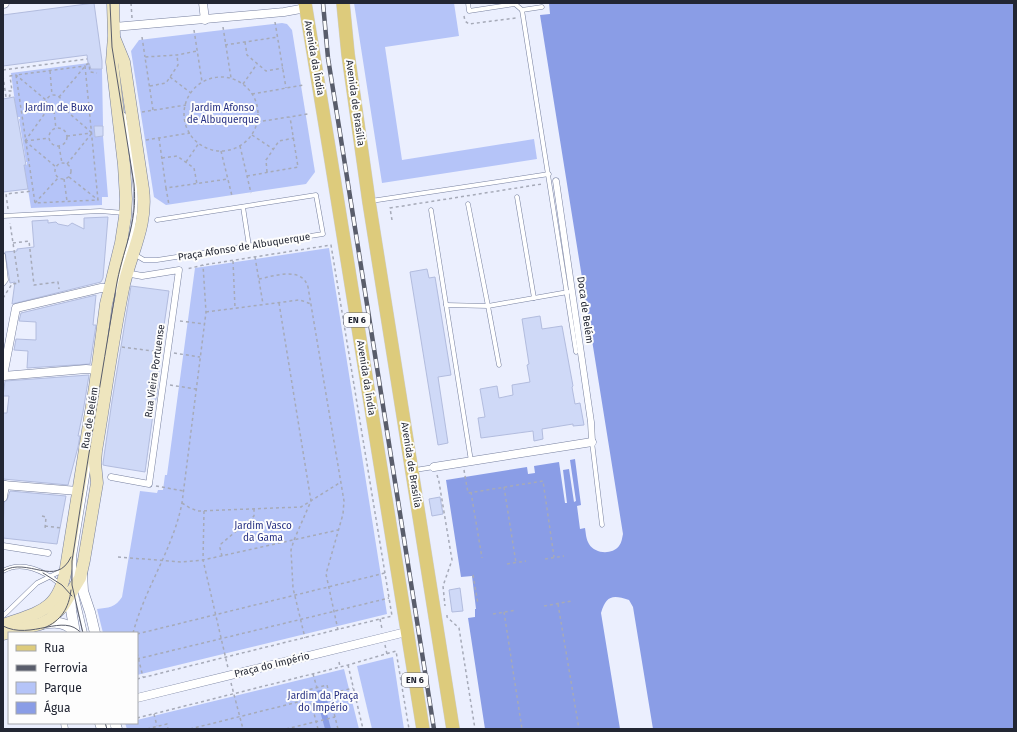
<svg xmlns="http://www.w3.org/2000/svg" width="1017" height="732" viewBox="0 0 1017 732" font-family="'Fira Sans',sans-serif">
<rect width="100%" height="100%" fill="#ebeffe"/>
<g fill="#b5c4f8">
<path d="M354,3H454L459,36L385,47L402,160L534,139L537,159L382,183Z"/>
<path d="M282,23L287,24L292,30L315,172L306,184L166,205L154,197L131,51L139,40Z"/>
<path d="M89,63L91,69H102L103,126H94L95,137L103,136L108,197H102V205L31,208L24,165H27V162H26L19,119H20V117H17L11,73Z"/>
<path d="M329,248L387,614L137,675V633H103L97,609C108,608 116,607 122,597L140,491L157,493L158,490H163L165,475H167L195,268Z"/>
<path d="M393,657L404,729H372L357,666Z"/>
<path d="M344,669L359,729H127L125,723H137V720Z"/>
</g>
<g fill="#8a9de6">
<path d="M549,3H1014V729H653L633,607L629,600C612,594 606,596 601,613L620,729H485L468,618L475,617V609H476L472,576L461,577L446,480L527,467L528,474L535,473L534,466L559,462L565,503H567L563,470L569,469L574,502L576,501L570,460L575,459L581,505L577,506L580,529L585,528C586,534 586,539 589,544C595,554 612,555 619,546C622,542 622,538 623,534L540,15L550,14Z"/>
<path d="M325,689L329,709L326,710L331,729H325L320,711L317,712L312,692Z"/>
</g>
<g fill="#cfd9f7" stroke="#b2bcde">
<path d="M94,3L102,61V69H91L89,63H88L87,55L3,66V15Z"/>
<path d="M14,97L26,165H24L28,189L3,192V99Z"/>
<path d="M94,126H103V136L95,137Z"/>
<path d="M108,217L103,278L101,282L12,304L15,282L10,283L5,252L17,251V249L34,247L32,221L48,220V223L56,222L58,224L68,226L72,223L84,229V218Z"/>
<path d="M427,269L429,278L435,277L451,375L438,377L448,443L438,445L410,272Z"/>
<path d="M131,286L169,291L161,346L157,395L154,407L145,472L108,466L103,465V463L112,401Z"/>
<path d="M96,295L93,325H96L90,364L27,368L28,351L14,350L16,339L36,340V322L19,321L21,313Z"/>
<path d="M540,316L542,329L562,326L573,386L572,387L575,404L580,403L584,425L573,426V424L542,429L543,439L534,441L533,431L481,438L478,418L485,417L480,389L497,386L499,398L513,395L512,385L530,382L527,365L529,364L522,319Z"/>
<path d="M89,375L83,412L78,436H80L78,447L68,485L3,479V413H7L9,396H3L5,381Z"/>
<path d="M10,491L66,496L57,544L3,538L4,502L7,500Z"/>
<path d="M440,497L443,514L432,516L429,499Z"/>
<path d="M460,588L463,611L452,612L449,590Z"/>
</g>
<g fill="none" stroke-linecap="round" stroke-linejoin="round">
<g stroke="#77809f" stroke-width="5">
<g id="service">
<path d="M468,3L469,11L515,4L522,10L542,7"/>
<path d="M522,10L576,352"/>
<path d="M517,197L534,298"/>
<path d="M371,201L549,174"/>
<path d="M243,207L249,246"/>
<path d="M431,210L471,461"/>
<path d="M3,216L100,211L124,213"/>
<path d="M134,254L144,260H157L323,234L316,195L157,220"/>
<path d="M3,255L6,280L3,284"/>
<path d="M117,291C120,268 131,246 134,222C140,187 130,150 124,115"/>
<path d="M446,305L488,306L468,204"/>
<path d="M499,365L488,306L568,292"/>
<path d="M592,442L602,525"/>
<path d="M415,470L434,467"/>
<path d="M3,571C22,560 44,571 60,584"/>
<path d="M74,582V557L90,458"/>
<path d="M75,590L85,633"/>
<path d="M3,616L37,583L63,570"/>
<path d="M108,723L109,729"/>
</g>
</g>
<g stroke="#77809f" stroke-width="7">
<g id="pedestrian">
<path d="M556,181L591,422L592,442"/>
<path d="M111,477L149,484L179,270L142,276L131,274"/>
<path d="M3,546L48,553"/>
<path d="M64,723L65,729"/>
</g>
</g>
<g stroke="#77809f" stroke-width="9">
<g id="minor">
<path d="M203,3L205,20"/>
<path d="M114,27L284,12L306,8"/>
<path d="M3,376L16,308L101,288H109"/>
<path d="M3,376L86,369L98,370"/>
<path d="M434,467L592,442"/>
<path d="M3,485L78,491"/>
<path d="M3,497L5,485"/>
<path d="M137,698L406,632"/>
</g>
</g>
<g stroke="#77809f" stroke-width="11">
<g id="tertiary">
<path d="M3,3H4"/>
<path d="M82,573L83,591L90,612L95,633"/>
<path d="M70,591L71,610L75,633"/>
<path d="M42,624C54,622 68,621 74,633"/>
<path d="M100,723L102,729"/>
<path d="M115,723L117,729"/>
</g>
</g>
<g stroke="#77809f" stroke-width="13">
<g id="secondary">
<path d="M3,625C39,612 59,611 66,568L95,387L106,304L121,243L125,217L126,199L124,165L112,62L114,36L113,3"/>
<path d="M3,634L40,624L50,619L63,606L80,578L84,560L97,483L95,463L96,451C105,397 112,343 123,289C130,254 148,226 143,189L124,62L115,40"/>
</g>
</g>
<g stroke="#cecfd2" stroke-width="14">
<g id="primary">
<path d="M305,3L331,160L423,729"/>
<path d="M343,3L348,54L369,202L453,729"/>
</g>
</g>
<g stroke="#a6aab8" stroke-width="1.5" stroke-dasharray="3 3" stroke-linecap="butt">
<path d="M131,3L132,18"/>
<path d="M464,16L465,21L469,24L516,18"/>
<path d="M275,22L286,88"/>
<path d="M223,27L231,78"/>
<path d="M194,30L202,82"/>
<path d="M142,37L145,57"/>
<path d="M245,42L247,55L266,71L283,68"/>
<path d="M225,45L278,37"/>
<path d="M85,66L98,200L35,203L16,75Z"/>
<path d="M3,70L87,59"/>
<path d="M50,71L52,95"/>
<path d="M3,76L6,97L10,96L9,91H12L10,76L16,75L46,100"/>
<path d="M170,77L191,93"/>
<circle cx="221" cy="114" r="37"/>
<path d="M243,84L257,64"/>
<path d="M150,86L166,83L178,65L177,55"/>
<path d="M252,94L304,85"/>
<circle cx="54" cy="103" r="8"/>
<path d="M59,97L87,64H89L90,72L97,73"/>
<path d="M62,107L92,133"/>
<path d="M153,110L145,57L177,55L197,51"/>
<path d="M54,111L56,129"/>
<path d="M142,112L186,105"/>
<path d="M257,122L308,114"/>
<circle cx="58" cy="137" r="9"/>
<path d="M252,135L273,149"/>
<path d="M67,136L92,133"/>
<path d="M159,138L166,188L228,179"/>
<path d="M146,140L190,133"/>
<path d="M25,141L56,167"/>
<path d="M25,141L48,109"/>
<path d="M25,141L49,138"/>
<path d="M59,146L62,163"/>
<path d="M240,146L251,193"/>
<path d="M221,151L232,196"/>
<path d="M162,158L177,156L194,168L197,184"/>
<path d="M186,162L199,143"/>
<circle cx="63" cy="171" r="8"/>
<path d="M67,164L92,133"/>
<path d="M267,172L266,160L279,141L294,138"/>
<path d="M247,176L298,167L290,117"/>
<path d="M69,177L98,200"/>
<path d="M64,179L67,201"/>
<path d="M166,188L169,205"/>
<path d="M35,203L58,178"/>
<path d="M8,209L6,194L33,191"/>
<path d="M392,220L390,208L542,184"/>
<path d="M13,243L29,241L34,285L58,282L59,289"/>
<path d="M255,257L263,304"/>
<path d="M233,261L235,308"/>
<path d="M259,279C274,276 302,266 308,287L344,501L343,514L326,574L338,630"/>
<path d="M3,298L12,284L19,283L10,223"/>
<path d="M279,303L311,501L294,540L291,550L293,588L305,638"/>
<path d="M206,312L299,300L303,301L311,304"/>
<path d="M180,321L204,324"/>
<path d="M122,347L160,352"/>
<path d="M174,353L200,357"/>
<path d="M170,385L196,389"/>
<path d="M464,470L468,493L543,481L554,557"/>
<path d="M437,475L439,482L452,560L443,586L445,606"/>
<path d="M156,486L184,491"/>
<path d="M504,487L516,563"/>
<path d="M471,492L482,558"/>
<path d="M182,503L190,508L198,511L301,507L341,482"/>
<path d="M204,511L203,560L228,668"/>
<path d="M42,516L46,517L45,529"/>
<path d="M45,526L61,528"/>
<path d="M222,556L220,548L221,544L254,516V508"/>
<path d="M118,557L182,562L203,560L338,530"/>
<path d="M545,559L564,556"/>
<path d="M507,564L526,561"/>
<path d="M473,575L478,604"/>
<path d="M558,604L579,729"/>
<path d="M544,606L572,601"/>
<path d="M504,612L522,729"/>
<path d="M493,614L516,610"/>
<path d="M447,615V617L459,628L475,729"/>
<path d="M380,619L382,629"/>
<path d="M133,633C145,588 173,549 182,503L206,312L203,265"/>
<path d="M137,634L385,573"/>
<path d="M385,645L387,654"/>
<path d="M137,653L143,677"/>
<path d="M137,659L389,598"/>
<path d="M339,662L340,667"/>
<path d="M348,665L363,729"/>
<path d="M313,674L317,688"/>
<path d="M137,679L392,616L331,245L203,265L187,269"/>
<path d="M231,683L243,729"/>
<path d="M329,694L353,688"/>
<path d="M154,714L157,726"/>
<path d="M137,718L348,665L396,651L409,729"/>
<path d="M147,729L167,724L168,729"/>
<path d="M190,729L310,699"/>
<path d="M286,729L335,717"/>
<path d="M318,729L308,690L327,685L338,729"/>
</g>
<use href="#service" stroke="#fff" stroke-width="4"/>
<use href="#pedestrian" stroke="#fff" stroke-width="6"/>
<use href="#minor" stroke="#fff" stroke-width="8"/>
<use href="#tertiary" stroke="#fff" stroke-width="10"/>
<use href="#secondary" stroke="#eee5be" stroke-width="12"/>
<use href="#primary" stroke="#ddcb7c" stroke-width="13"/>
<g stroke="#595d6b" stroke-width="1">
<path d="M3,571C28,556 56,589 71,557"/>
<path d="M43,573L62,585L72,596"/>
<path d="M3,626C31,641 64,612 81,633"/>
<path d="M44,628C61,621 69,608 71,590"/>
<path d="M83,633L72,585V561C86,470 101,379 116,288C122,250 138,225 134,184L112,47L110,3"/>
<path d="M105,723L107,729"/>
</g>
<g stroke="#595d6b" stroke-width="4.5">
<path id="rail" d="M323,3L328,58L340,133L434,729"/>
</g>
<use href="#rail" stroke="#fdfdfd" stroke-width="3" stroke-dasharray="9" stroke-linecap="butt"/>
</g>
<g text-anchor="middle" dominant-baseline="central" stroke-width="4" stroke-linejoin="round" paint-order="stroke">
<g fill="#fdfdfd" stroke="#646670" stroke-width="1">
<rect x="344" y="313" width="26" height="14" rx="3"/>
<rect x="402" y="673" width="26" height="14" rx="3"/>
</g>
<g font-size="9" font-weight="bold" fill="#222633">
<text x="357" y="320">EN 6</text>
<text x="415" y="680">EN 6</text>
</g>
<g font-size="10" fill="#222633" stroke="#fdfdfd">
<text transform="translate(314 58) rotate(80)">Avenida da Índia</text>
<text transform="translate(355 103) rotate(82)">Avenida de Brasília</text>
<text transform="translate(244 247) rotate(-9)">Praça Afonso de Albuquerque</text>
<text transform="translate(585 310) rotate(82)">Doca de Belém</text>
<text transform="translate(155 371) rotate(-82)">Rua Vieira Portuense</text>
<text transform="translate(366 378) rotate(81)">Avenida da Índia</text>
<text transform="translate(90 418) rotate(-81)">Rua de Belém</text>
<text transform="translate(411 465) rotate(81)">Avenida de Brasília</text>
<text transform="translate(272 665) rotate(-14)">Praça do Império</text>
</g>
<g font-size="10" fill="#263083" stroke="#fdfdfd">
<text x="59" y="108">Jardim de Buxo</text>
<text x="223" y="108">Jardim Afonso<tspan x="223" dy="12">de Albuquerque</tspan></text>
<text x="263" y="526">Jardim Vasco<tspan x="263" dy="12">da Gama</tspan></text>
<text x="323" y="696">Jardim da Praça<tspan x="323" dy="12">do Império</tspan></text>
</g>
</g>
<rect width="1017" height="732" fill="none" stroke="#222633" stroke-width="8"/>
<rect x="8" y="632" width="130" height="92" fill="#fdfdfd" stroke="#a5a7ac"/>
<rect x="16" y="645" width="20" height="6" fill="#ddcb7c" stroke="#a5a7ac"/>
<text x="44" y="652" font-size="12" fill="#222633">Rua</text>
<rect x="16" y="665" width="20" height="6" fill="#595d6b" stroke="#a5a7ac"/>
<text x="44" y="672" font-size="12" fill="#222633">Ferrovia</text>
<rect x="16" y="682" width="20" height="12" fill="#b5c4f8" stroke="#a5a7ac"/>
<text x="44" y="692" font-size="12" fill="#222633">Parque</text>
<rect x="16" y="702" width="20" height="12" fill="#8a9de6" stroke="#a5a7ac"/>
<text x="44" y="712" font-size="12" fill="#222633">Água</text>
</svg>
